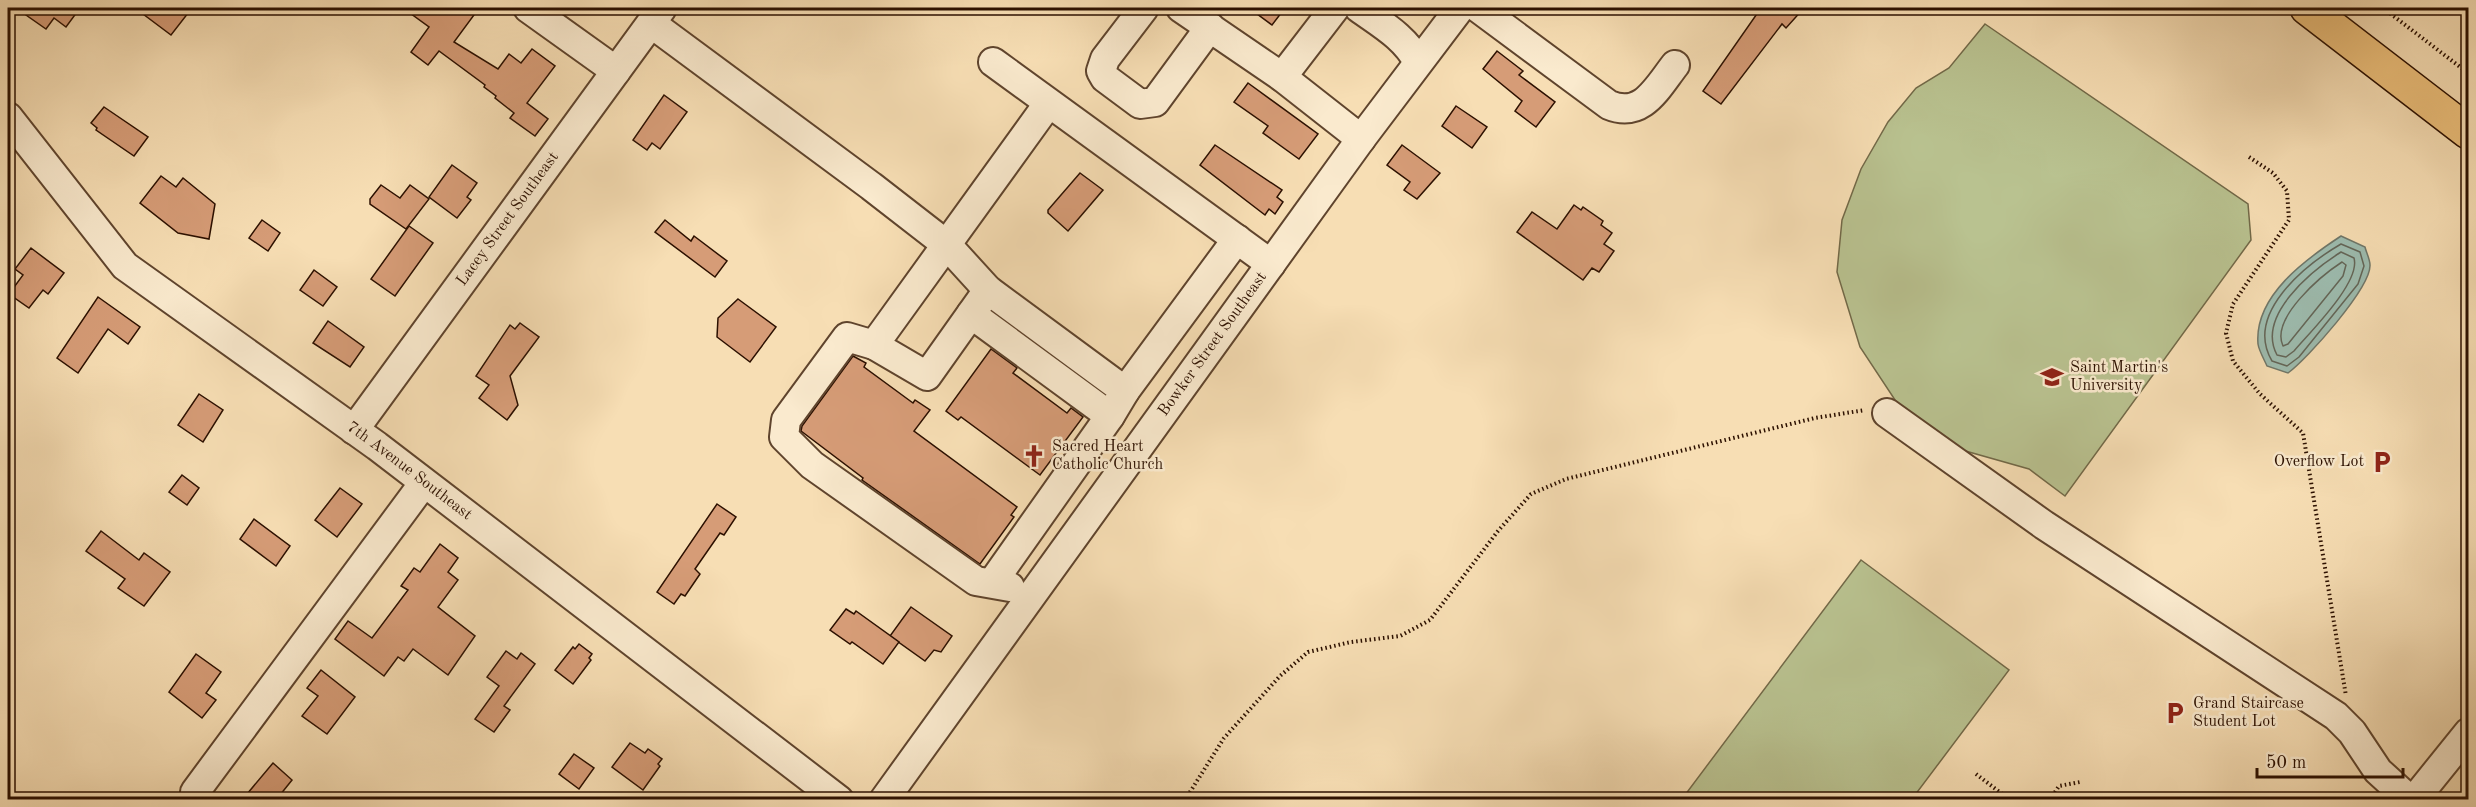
<svg xmlns="http://www.w3.org/2000/svg" width="2476" height="807" viewBox="0 0 2476 807" font-family="'Old Standard TT',serif">
<rect width="100%" height="100%" fill="#f7deb4"/>
<filter id="stains"><feTurbulence type="fractalNoise" baseFrequency=".00333" numOctaves="4"/><feColorMatrix values="0 0 0 0 .2 0 0 0 0 .09 0 0 0 0 .02 0 0 0 .5 -.17"/></filter>
<radialGradient id="worn" r=".72"><stop offset=".6" stop-color="#630" stop-opacity="0"/><stop offset="1" stop-color="#630" stop-opacity=".3"/></radialGradient>
<g fill="#b9c290" stroke="#726948" stroke-width="1.5">
<path d="M1985,24L2248,204L2251,240L2065,496L2029,469L1962,450L1897,403L1860,347L1837,272L1842,220L1861,169L1888,122L1916,88L1949,68Z"/>
<path d="M1861,560L2009,670L1912,799H1682Z"/>
</g>
<path fill="#9dbcaf" stroke="#707769" stroke-width="1.5" d="M2341,236L2365,247C2366,252 2370,259 2370,265C2371,288 2307,359 2288,373L2267,366C2264,359 2259,351 2258,344C2254,296 2306,259 2341,236Z"/>
<g fill="none" stroke-linecap="round" stroke-linejoin="round">
<g stroke="#646658" stroke-width="1.5">
<path d="M2341,244L2360,252L2364,266L2358,284L2299,357L2287,366L2272,361C2244,314 2305,265 2341,244Z"/>
<path d="M2341,252L2354,258C2361,282 2310,332 2294,351L2286,357L2277,355C2256,316 2311,271 2341,252Z"/>
<path d="M2342,262L2346,265L2343,276L2288,344L2283,346C2270,318 2322,275 2342,262Z"/>
</g>
</g>
<g fill="#d69c77" stroke="#2c1000" stroke-width="1.5">
<path d="M16,8H80L66,27L54,18L46,29Z"/>
<path d="M135,8H192L171,35Z"/>
<path d="M403,8H464L474,15L454,42L498,69L509,54L521,63L532,49L555,66L527,103L548,119L535,136L510,118L514,113L495,98L496,96L484,87L485,85L439,51L428,65L411,52L429,27Z"/>
<path d="M1249,8H1285L1272,25Z"/>
<path d="M1761,8H1804L1786,28L1782,24L1721,104L1703,91Z"/>
<path d="M1497,51L1523,71L1519,75L1555,102L1536,127L1515,111L1522,101L1483,69Z"/>
<path d="M1248,83L1318,134L1299,159L1263,133L1268,126L1234,102Z"/>
<path d="M664,95L687,112L660,149L652,143L647,150L633,140Z"/>
<path d="M1456,106L1487,127L1472,148L1442,126Z"/>
<path d="M104,107L148,137L134,156L96,130L97,128L91,123Z"/>
<path d="M1215,145L1282,190L1277,197L1283,202L1275,214L1269,209L1265,215L1200,165Z"/>
<path d="M1402,145L1440,173L1417,199L1404,190L1410,182L1387,165Z"/>
<path d="M452,165L477,183L467,197L471,200L457,218L429,197Z"/>
<path d="M1080,173L1103,190L1068,231L1048,213V210Z"/>
<path d="M161,176L176,187L183,178L215,204L209,239L178,233L140,203Z"/>
<path d="M381,185L400,198L410,185L429,199L406,229L370,204V199Z"/>
<path d="M1574,205L1581,210L1583,207L1603,221L1601,225L1612,233L1604,244L1614,251L1599,272L1592,268L1583,280L1517,232L1532,212L1557,229Z"/>
<path d="M262,220L280,233L268,251L249,238Z"/>
<path d="M665,220L691,241L694,236L727,261L715,277L655,232Z"/>
<path d="M409,226L433,243L395,296L371,279Z"/>
<path d="M31,248L64,273L48,294L43,290L29,308L9,294L23,275L15,269Z"/>
<path d="M314,270L337,287L323,306L300,290Z"/>
<path d="M98,297L140,327L128,344L108,329L78,373L57,358Z"/>
<path d="M738,299L776,327L750,362L717,337L718,318Z"/>
<path d="M328,321L364,347L350,367L313,343Z"/>
<path d="M520,323L539,337L510,376L518,405L507,420L479,398L489,385L476,376L510,325L515,329Z"/>
<path d="M991,349L1017,368L1013,373L1067,413L1071,408L1083,417L1040,475L961,417L958,420L946,411Z"/>
<path d="M853,356L866,363L864,367L913,403L915,400L930,410L914,431L1017,507L1011,515L1014,517L980,564L862,480L863,478L801,431L802,426Z"/>
<path d="M199,394L223,410L203,442L178,425Z"/>
<path d="M182,475L199,488L187,505L169,492Z"/>
<path d="M340,488L362,504L337,537L315,520Z"/>
<path d="M717,504L736,517L724,535L720,533L695,569L700,574L685,596L681,594L674,604L657,592Z"/>
<path d="M254,519L290,546L276,566L240,539Z"/>
<path d="M101,531L139,560L144,553L170,572L144,606L118,588L125,579L86,551Z"/>
<path d="M440,544L458,558L448,572L458,580L438,607L475,636L448,675L413,649L404,661L398,657L384,676L335,639L348,621L372,638L408,590L401,586L414,568L420,572Z"/>
<path d="M911,607L952,636L941,652L934,650L925,661L890,636Z"/>
<path d="M846,609L854,614L856,611L899,642L883,664L852,642L850,644L830,630Z"/>
<path d="M579,644L592,654L589,658L591,660L573,684L555,670L573,647L575,649Z"/>
<path d="M506,651L517,659L521,653L535,664L504,706L510,710L494,732L475,719L499,686L487,677Z"/>
<path d="M196,654L221,672L206,693L216,700L202,718L169,692Z"/>
<path d="M321,670L355,697L327,734L302,716L318,696L307,688Z"/>
<path d="M630,743L645,753L648,749L662,759L658,764L660,766L643,790L612,767Z"/>
<path d="M574,754L594,768L579,789L559,774Z"/>
<path d="M273,763L292,780L276,800H242Z"/>
</g>
<g fill="none" stroke-linecap="round" stroke-linejoin="round">
<g stroke="#5f442d" stroke-width="32">
<g id="minor">
<path d="M528,8L616,71"/>
<path d="M1144,8L1105,59L1101,71L1105,78L1140,104L1155,102L1210,27"/>
<path d="M1181,8L1282,77L1361,139"/>
<path d="M1359,8C1381,24 1405,37 1418,62"/>
<path d="M1478,8L1609,105C1642,119 1657,88 1675,65"/>
<path d="M652,24L871,186L947,245L988,290L1125,391L1110,416L992,583"/>
<path d="M993,62L1271,264"/>
<path d="M1282,77L1335,8"/>
<path id="s1" d="M8,117L125,266L377,446L839,800"/>
<path d="M988,290L927,376L874,345L1048,104"/>
<path d="M971,314L1110,416"/>
<path d="M874,345L847,337L786,420L784,437L812,465L976,581L1010,587"/>
<path d="M1125,391L1237,239"/>
<path d="M1887,413L2044,525L2336,716L2352,732L2378,771L2410,800"/>
<path id="s2" d="M354,430L662,8"/>
<path d="M195,792L423,484"/>
<path id="s3" d="M884,800L1361,139L1460,8"/>
<path d="M2414,800L2468,733"/>
</g>
</g>
<g stroke="#2c1000" stroke-width="36">
<path id="major" d="M2307,8L2468,132"/>
</g>
<g stroke="#2c1000" stroke-width="4" stroke-dasharray="1.5 3" stroke-linecap="butt">
<path d="M2383,8L2468,73"/>
<path d="M2249,157L2273,173L2287,191L2289,220L2233,304L2226,333L2233,361L2260,394L2303,433L2346,696"/>
<path d="M1976,774L2010,800"/>
<path d="M1185,800L1224,738L1280,676L1308,652L1351,642L1400,636L1430,620L1498,531L1531,494L1566,479L1815,418L1865,410"/>
<path d="M2050,800L2059,786L2080,782"/>
</g>
<use href="#minor" stroke="#faeace" stroke-width="28"/>
<use href="#major" stroke="#ecbf7a" stroke-width="33"/>
</g>
<defs>
<g id="university-bare" transform="scale(1.8)"><path d="M0-5L7-2L0 1L-7-2ZM-4 1L0 2.5L4 1V4Q0 6-4 4Z" fill="#8f2418" stroke="#faeace" stroke-width="2.5" paint-order="stroke"/></g>
<g id="church-bare" transform="scale(1.8)"><path d="M-1.2-6h2.4v3.5h3.3v2.4h-3.3V6h-2.4V-.1h-3.3v-2.4h3.3Z" fill="#8f2418" stroke="#faeace" stroke-width="2.5" paint-order="stroke"/></g>
<g id="parking-bare" transform="scale(1.8)"><path d="M-3.5-5.5H1a3.5 3.5 0 0 1 0 7H-1V5.5H-3.5ZM-1-3.4V-.6H.8a1.4 1.4 0 0 0 0-2.8Z" fill="#8f2418" stroke="#faeace" stroke-width="2.5" paint-order="stroke"/></g>
</defs>
<g fill-rule="evenodd">
<use href="#university-bare" x="2052" y="377"/>
<use href="#church-bare" x="1034" y="456"/>
<use href="#parking-bare" x="2382" y="462"/>
<use href="#parking-bare" x="2175" y="713"/>
</g>
<g text-anchor="middle" dominant-baseline="central" stroke-width="5" stroke-linejoin="round" paint-order="stroke">
<g font-size="16" fill="#2c1000" stroke="#faeace">
<text stroke="none"><textPath href="#s2" startOffset="261">Lacey Street Southeast</textPath></text>
<text stroke="none"><textPath href="#s3" startOffset="562">Bowker Street Southeast</textPath></text>
<text stroke="none"><textPath href="#s1" startOffset="540">7th Avenue Southeast</textPath></text>
</g>
<g font-size="16" fill="#2c1000" stroke="#faeace" text-anchor="start">
<text x="2070" y="368">Saint Martin's<tspan x="2070" dy="18">University</tspan></text>
<text x="1052" y="447">Sacred Heart<tspan x="1052" dy="18">Catholic Church</tspan></text>
<text x="2364" y="462" text-anchor="end">Overflow Lot</text>
<text x="2193" y="704">Grand Staircase<tspan x="2193" dy="18">Student Lot</tspan></text>
</g>
</g>
<rect width="2476" height="807" fill="none" stroke="#f7deb4" stroke-width="30"/>
<rect x="9" y="9" width="2458" height="789" fill="none" stroke="#2c1000" stroke-width="3"/>
<rect x="15" y="15" width="2446" height="777" fill="none" stroke="#2c1000" stroke-width="1.5"/>
<path d="M2257 768v9h146v-9" fill="none" stroke="#2c1000" stroke-width="3"/>
<text x="2266" y="768" font-size="18" fill="#2c1000" stroke="#faeace" stroke-width="4.5" paint-order="stroke">50 m</text>
<rect width="100%" height="100%" filter="url(#stains)"/>
<rect width="100%" height="100%" fill="url(#worn)"/>
</svg>
